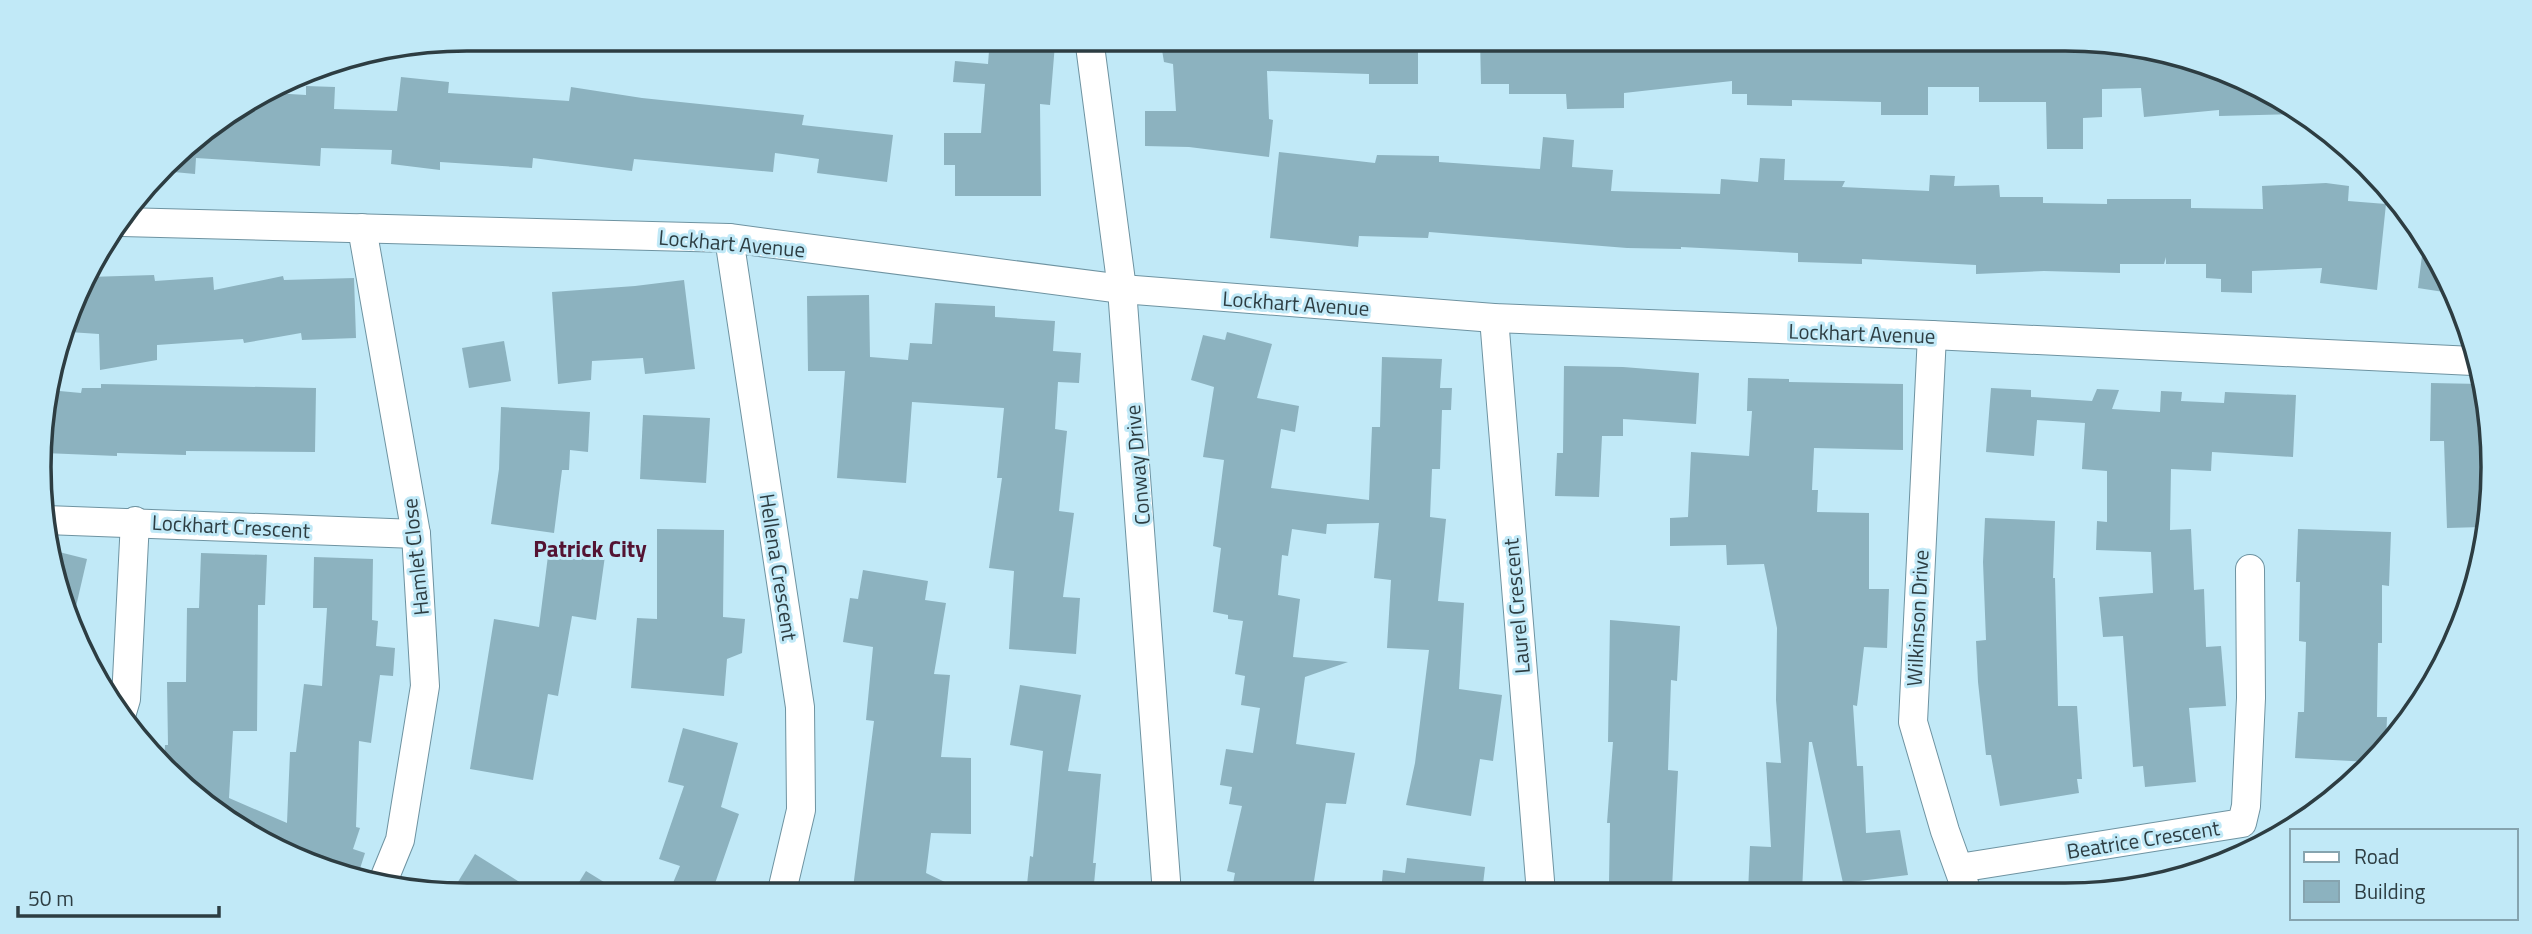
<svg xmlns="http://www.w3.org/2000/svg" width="2532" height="934" viewBox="0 0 2532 934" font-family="'Titillium Web',sans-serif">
<rect width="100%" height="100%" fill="#c1e9f7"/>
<g fill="#8cb2bf">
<path d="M990,38L1055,44L1050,105L1040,104L1041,196H955V165H944V133H981L985,84L953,82L955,61L988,64Z"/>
<path d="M1160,38H1418V84H1369V74L1267,71L1269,119L1273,120L1269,157L1189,147L1145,146V111H1176L1173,64L1164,62Z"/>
<path d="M1480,38H1948L2022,39V44L2102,43L2116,45V53L2148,49L2176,53L2299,114L2219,116V110L2144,117L2141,88L2102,89V117L2083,118V149H2047L2046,102H1979V87H1928V115H1881V102L1792,100V106L1747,105V94H1732V81L1624,93V108L1567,109L1566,94H1509V84H1481Z"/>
<path d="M401,77L449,82L448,93L569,101L571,87L642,98L804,115L802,125L893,135L887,182L817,173L819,159L775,153L773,172L634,159L632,171L533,158L532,168L440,162V170L391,164L392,150L321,148L320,166L196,158L195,174L163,171L185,145L273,93L306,95V86L335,87L334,109L397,111Z"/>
<path d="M1543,137L1574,140L1572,167L1613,170L1611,191L1720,194L1721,179L1758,182L1760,158L1785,159L1784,180L1845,181L1842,187L1929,191L1930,175L1955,176L1954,186L1999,185L2000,197H2043V203L2107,204V199H2191V208L2263,209L2262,186L2326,183L2349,186L2348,201L2386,204L2377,290L2320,283L2322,268L2252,271V293L2221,292V279L2206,278V264H2166V257L2164,264H2120V273L2044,271L1976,274V265L1862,259V264L1798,262V253L1681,247V249L1627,248L1429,232L1428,238L1359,236L1358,247L1270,238L1279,152L1375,163L1377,155L1439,156V162L1540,169Z"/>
<path d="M2424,239L2436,253L2450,293L2418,288Z"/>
<path d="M154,275L155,281L213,277L214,290L283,276L284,280L354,278L356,338L302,340L301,333L244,343L243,339L157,345V360L100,370L99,334L69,332L88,277Z"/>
<path d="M684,280L695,369L645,374L643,358L592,361L591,380L558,384L552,292L635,286Z"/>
<path d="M869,295L870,357L908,360L910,343L932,344L935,303L995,306V317L1055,321L1053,351L1081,353L1079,383L1058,382L1055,429L1067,431L1059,511L1074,513L1063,597L1080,598L1076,654L1009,649L1014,571L989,568L1002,478H997L1004,408L912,402L906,483L837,478L845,371H808L807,296Z"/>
<path d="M1227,332L1272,344L1257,398L1299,406L1295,432L1281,429L1271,488L1369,500L1372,427H1380L1382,357L1442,359L1440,388H1452L1451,410H1442L1440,469H1432L1430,517L1446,519L1438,601L1464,603L1459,689L1502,695L1493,761L1480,759L1471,816L1406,805L1415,763L1429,650L1387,648L1391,580L1374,578L1379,523L1327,524L1326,534L1292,529L1288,556L1282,555L1278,595L1300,599L1293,657L1348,662L1305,677L1296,744L1355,753L1346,804L1326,803L1312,894H1231L1235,873L1227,871L1242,806L1229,804L1232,787L1220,785L1226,749L1253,753L1260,708L1241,705L1245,676L1235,674L1243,621L1228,619V615L1213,612L1221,548L1213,546L1224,460L1203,457L1214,387L1191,380L1203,335L1225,340Z"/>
<path d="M504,341L511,381L469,388L462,348Z"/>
<path d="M1564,366L1623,367L1699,373L1696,424L1623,419V436H1602L1599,497L1555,496L1557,453H1563Z"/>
<path d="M1748,378L1789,379V382L1903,384V450L1814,448L1812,490H1818L1817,512L1869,513V589H1889L1887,648L1864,647L1857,706L1853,705L1857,766H1863L1866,833L1900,830L1908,875L1843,883L1812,742H1809L1802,892L1748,893L1750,846L1771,847L1766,762L1781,763L1776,700L1777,628L1764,564L1727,565L1726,545L1670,546V518L1688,517L1691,452L1749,456L1752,411H1747Z"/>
<path d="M2431,383L2481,384L2490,411L2482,527L2447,528L2444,441H2430Z"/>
<path d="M101,384L316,388L315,452L186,451V455L117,453V456L44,453L42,411L49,390L81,393L82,388H101Z"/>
<path d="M1991,388L2031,390V397L2092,401L2097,389L2119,390L2112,409L2160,412L2161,391L2182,392L2181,401L2224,403L2225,392L2296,395L2293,457L2212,452L2211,471L2171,469L2170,530L2191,529L2194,590L2204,589L2206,647L2221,646L2226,706L2189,708L2196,782L2145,787L2143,766L2133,767L2123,636L2103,637L2099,597L2153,593L2151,552L2096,550L2097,521L2107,522V471L2082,469L2085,423L2037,420L2034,456L1986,452Z"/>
<path d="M501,407L590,412L588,452L570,450L569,470H562L554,533L491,524L499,469Z"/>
<path d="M643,415L710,418L706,483L640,479Z"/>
<path d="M1985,518L2055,521L2053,578H2055L2058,706H2077L2082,779H2077L2079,793L2000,806L1991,755H1986L1978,682L1976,641L1986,640L1983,562Z"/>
<path d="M657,529L724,530L723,617L745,619L742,653L727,659L724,696L631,688L637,618L657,619Z"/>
<path d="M2298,529L2391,532L2389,586L2382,585V643H2378L2377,717H2387L2386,743L2370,762L2295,758L2298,712H2304L2306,642L2299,641L2300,582H2296Z"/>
<path d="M549,548L605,556L596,620L572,616L558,696L548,694L533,780L470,769L494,619L539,627Z"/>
<path d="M47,549L87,559L74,615L47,551Z"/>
<path d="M201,553L267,555L265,605H258L257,731H233L229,798L287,823L290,752H296L304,684L322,686L327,608H313L314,557L373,559L372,620L378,621L376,646L395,648L393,676L380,675L371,743L359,741L356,827L360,828L353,849L365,853L356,881L206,807L205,803H202L164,762L165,745H168L167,682H186L187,608H199Z"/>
<path d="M863,570L928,581L925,600L946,603L934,674L950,675L941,757L971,758V834L931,833L926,873L970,894L902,895L853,888L874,721L866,720L873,647L843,642L850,598L858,599Z"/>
<path d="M1610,620L1680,626L1677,681L1671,680L1668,770L1678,771L1672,888L1609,882L1610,823H1607L1613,742H1608Z"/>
<path d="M1020,685L1081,695L1068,771L1101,774L1093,863H1096L1093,894H1026L1030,856L1033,857L1043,751L1010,745Z"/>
<path d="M683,728L738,743L721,807L739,814L711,895H668L680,866L659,859L684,786L668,782Z"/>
<path d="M475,854L540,895H473L456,885Z"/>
<path d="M1407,858L1485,867L1482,893H1381L1383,870L1405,873Z"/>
<path d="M586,871L625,895H571Z"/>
</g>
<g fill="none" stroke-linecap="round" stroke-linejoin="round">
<g stroke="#6e93a1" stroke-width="30">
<g id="minor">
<path d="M1089,38L1122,289L1167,894"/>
<path d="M122,222L729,238L1122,289L1494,318L1932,335L2473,361"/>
<path d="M362,228L416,534L425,686L400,840L382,884"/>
<path d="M729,238L800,707L801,810L781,895"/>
<path d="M1494,318L1541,893"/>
<path d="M1932,335L1913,722L1945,831L1967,892"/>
<path d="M46,520L416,534"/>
<path d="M121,716L126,699L135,521"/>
<path d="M1959,868L2242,823L2246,806L2251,698L2250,569"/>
</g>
</g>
<use href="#minor" stroke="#fff" stroke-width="28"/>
</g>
<g text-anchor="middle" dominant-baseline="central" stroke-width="6" stroke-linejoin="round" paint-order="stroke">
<g font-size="21" fill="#2d3d42" stroke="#c1e9f7">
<text transform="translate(732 243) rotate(5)">Lockhart Avenue</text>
<text transform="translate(1296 303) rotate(4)">Lockhart Avenue</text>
<text transform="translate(1862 333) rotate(2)">Lockhart Avenue</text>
<text transform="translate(1137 465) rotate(-95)">Conway Drive</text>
<text transform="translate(231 526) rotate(3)">Lockhart Crescent</text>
<text transform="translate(415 557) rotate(-96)">Hamlet Close</text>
<text transform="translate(779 567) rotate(81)">Hellena Crescent</text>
<text transform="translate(1516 606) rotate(-95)">Laurel Crescent</text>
<text transform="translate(1917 618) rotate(-87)">Wilkinson Drive</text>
<text transform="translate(2143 839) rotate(-9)">Beatrice Crescent</text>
</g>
<g font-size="23" font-weight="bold" fill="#541332" stroke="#c1e9f7">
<text x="590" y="548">Patrick City</text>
</g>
</g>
<path d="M0 0H2532V934H0ZM467 51H2065A416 416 0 0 1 2481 467V467A416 416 0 0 1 2065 883H467A416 416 0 0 1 51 467V467A416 416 0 0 1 467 51Z" fill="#c1e9f7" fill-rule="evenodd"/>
<path fill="none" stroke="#2d3d42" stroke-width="3.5" d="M467 51H2065A416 416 0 0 1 2481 467V467A416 416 0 0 1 2065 883H467A416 416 0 0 1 51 467V467A416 416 0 0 1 467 51Z"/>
<rect x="2290" y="829" width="228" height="91" fill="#c1e9f7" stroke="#86a4af" stroke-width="2"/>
<rect x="2304" y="852" width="35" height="10" fill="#ffffff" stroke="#86a4af" stroke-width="2"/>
<text x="2354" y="864" font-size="21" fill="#2d3d42">Road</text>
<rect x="2304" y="881" width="35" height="21" fill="#8cb2bf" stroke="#86a4af" stroke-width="2"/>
<text x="2354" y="899" font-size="21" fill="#2d3d42">Building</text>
<path d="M18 906v10h201v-10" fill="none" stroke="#2d3d42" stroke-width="3.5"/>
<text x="28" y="906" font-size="21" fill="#2d3d42" stroke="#c1e9f7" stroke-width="5" paint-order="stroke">50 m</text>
</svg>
